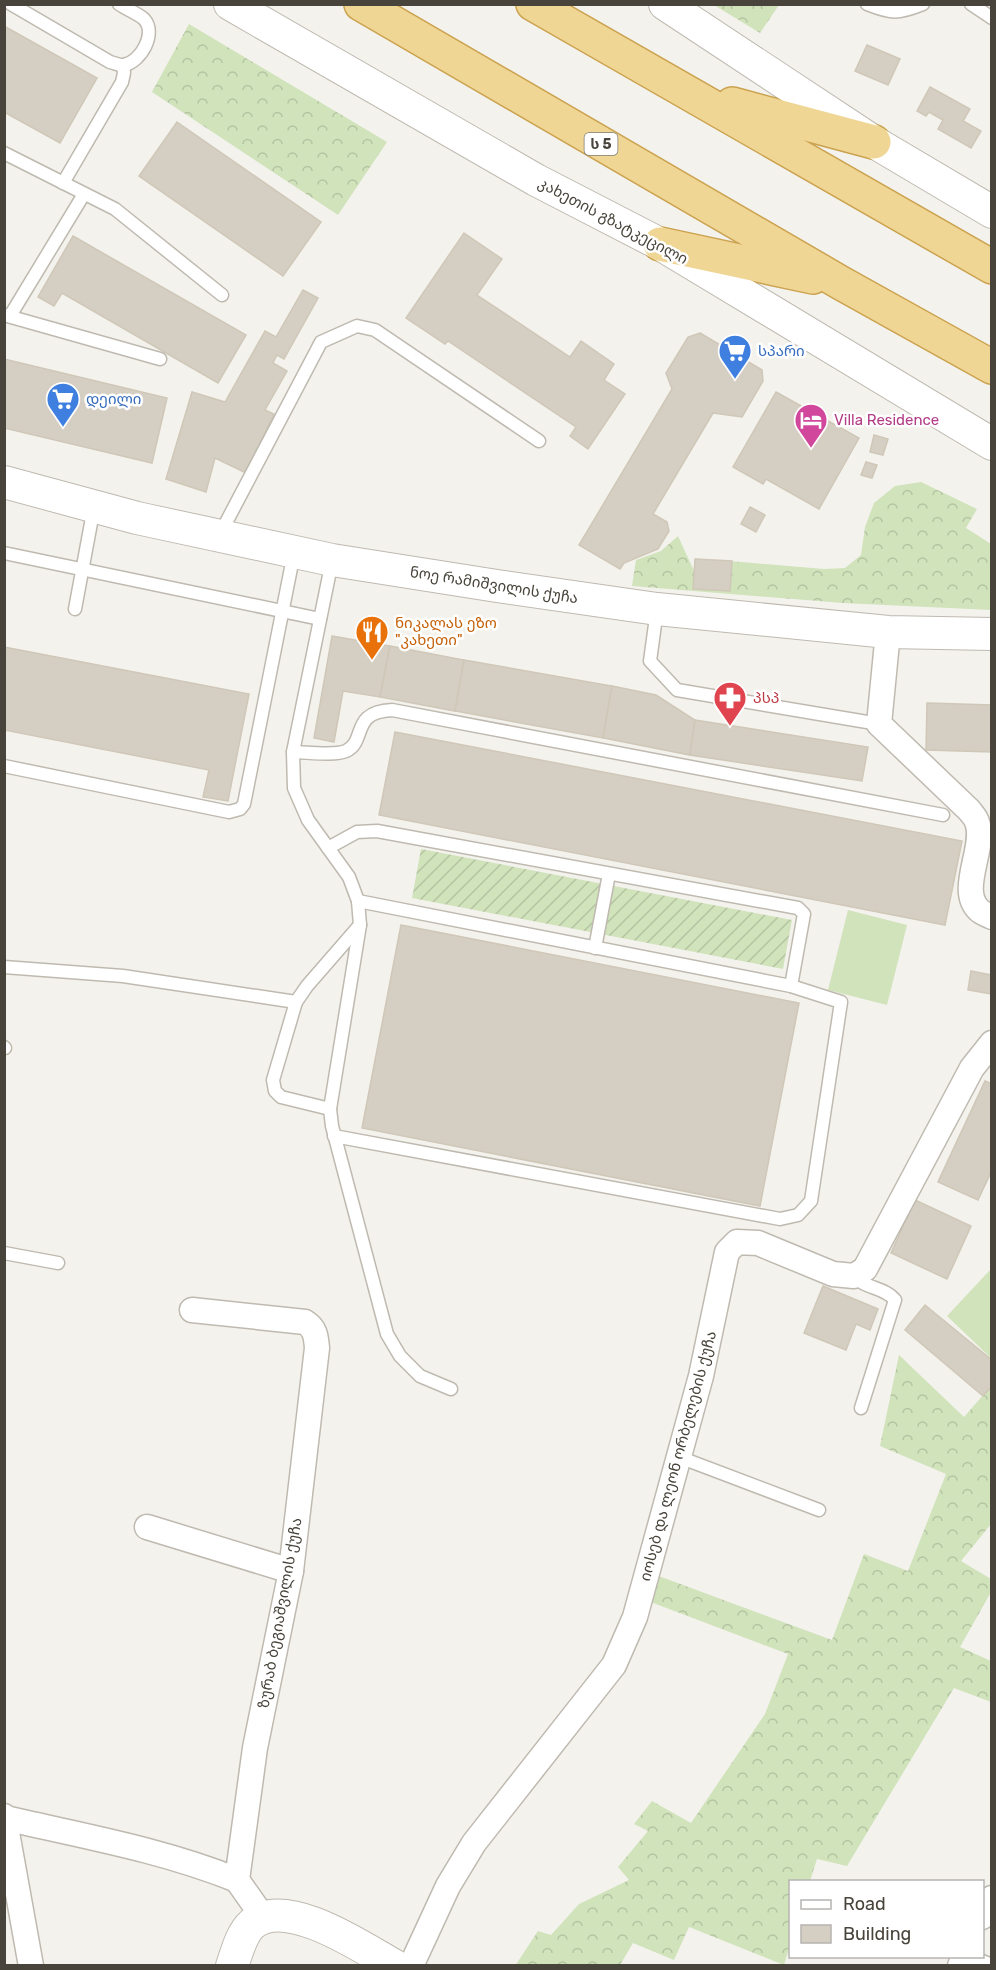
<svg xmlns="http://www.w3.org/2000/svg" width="996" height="1970" viewBox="0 0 996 1970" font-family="Rubik,'Noto Sans Georgian',sans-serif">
<defs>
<pattern id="forest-crowns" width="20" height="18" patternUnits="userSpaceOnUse" patternTransform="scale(1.5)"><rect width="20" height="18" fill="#d0e3bb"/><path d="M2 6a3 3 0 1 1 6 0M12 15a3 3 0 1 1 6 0" fill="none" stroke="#b4c4a2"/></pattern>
<pattern id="garden-furrows" width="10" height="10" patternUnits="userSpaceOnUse" patternTransform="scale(1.5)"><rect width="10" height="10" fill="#d0e3bb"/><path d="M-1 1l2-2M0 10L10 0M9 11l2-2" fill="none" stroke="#b4c4a2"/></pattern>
</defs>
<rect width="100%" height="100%" fill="#f4f2ed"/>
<g fill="#d0e3bb">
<path d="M848,910L907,925L887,1005L828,990Z"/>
<path d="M991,1269V1358L947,1316Z"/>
</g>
<g fill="url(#forest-crowns)">
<path d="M714,5H779L760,33Z"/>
<path d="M189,24L387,142L338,215L152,92Z"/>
<path d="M921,482L977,509L966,528L991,544V610L843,603L632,586L636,560L661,551L678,536L700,584L726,586L729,561L824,569L845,568L861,555L865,527L874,503L895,486Z"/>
<path d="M899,1355L964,1417L991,1386V1524L961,1561L991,1579V1592L960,1647L991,1661V1702L954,1688L847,1866L817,1859L810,1881L790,1882V1945L784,1965L689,1927L674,1960L633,1943L620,1965L515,1966L538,1931L551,1935L579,1904L629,1880L618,1867L648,1831L634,1824L652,1801L691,1823L765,1714L788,1654L648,1601L656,1575L832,1640L864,1554L908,1571L946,1474L880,1446Z"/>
</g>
<path fill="url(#garden-furrows)" d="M421,849L792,920L783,969L412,898Z"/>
<g fill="#d5cfc3" stroke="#cfc7b7" stroke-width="1.5">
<path d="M4,26L97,78L60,143L4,112Z"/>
<path d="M867,45L900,59L888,85L855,71Z"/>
<path d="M930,87L970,109L963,121L981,131L971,148L938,129L943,120L929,112L926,116L917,111Z"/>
<path d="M177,122L321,222L283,276L139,176Z"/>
<path d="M464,233L502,259L477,295L570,357L581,341L614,364L604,380L625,394L588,449L570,436L576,427L448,341L445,344L406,318Z"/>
<path d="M73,236L246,335L218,383L62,293L54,306L38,297Z"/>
<path d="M303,290L318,298L284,359L277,355L273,363L287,371L265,410L274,414L246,473L215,458L206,492L166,479L192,392L225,402L265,331L276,337Z"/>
<path d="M700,333L762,370L763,381L742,417L713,413L653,514L667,522L669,531L658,549L624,563L620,569L579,545L672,389L666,373L688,337Z"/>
<path d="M4,359L167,398L152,463L4,428Z"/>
<path d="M776,392L859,438L819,509L766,479L763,484L733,467Z"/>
<path d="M874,435L888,439L883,455L870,452Z"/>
<path d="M866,462L877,465L872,478L861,475Z"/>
<path d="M750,507L765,515L756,532L741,524Z"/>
<path d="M695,559L732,561L730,591L693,589Z"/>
<path d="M332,636L390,646L380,697L343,691L334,742L314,738Z"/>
<path d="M390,646L464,660L455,711L380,697Z"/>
<path d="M4,647L249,694L228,801L203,797L209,770L4,730Z"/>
<path d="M464,660L612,686L603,738L455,711Z"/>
<path d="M612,686L656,695L695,720L690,755L603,738Z"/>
<path d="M927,703L992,705V752L926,750Z"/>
<path d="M695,720L868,747L862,781L690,755Z"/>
<path d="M395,732L962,841L945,925L379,815Z"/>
<path d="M401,925L799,1003L760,1206L362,1128Z"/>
<path d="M971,971L992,975V994L968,990Z"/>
<path d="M985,1081L992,1084V1170L978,1200L938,1182Z"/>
<path d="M915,1200L971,1226L947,1279L891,1253Z"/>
<path d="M823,1286L878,1309L870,1330L856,1324L846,1350L804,1333Z"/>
<path d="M925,1305L992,1360V1386L983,1396L905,1330Z"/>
</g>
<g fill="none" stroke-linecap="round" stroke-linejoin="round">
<g stroke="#bfbab0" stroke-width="15">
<g id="service">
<path d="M11,4L110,62C115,63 120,66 124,65C141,62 157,33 144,19C137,13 126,9 119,4"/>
<path d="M867,4C892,14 898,14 923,4"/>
<path d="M971,4L992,18"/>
<path d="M4,153L115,209L222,295"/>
<path d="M63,183L122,82L124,73L123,65"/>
<path d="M4,315L160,359"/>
<path d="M10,316L84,194"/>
<path d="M220,534L321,342L357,326L375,330L539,441"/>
<path d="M4,553L320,619"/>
<path d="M332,561L293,752L294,788L308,820L349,877L358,901L360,925L330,1109L332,1126L387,1334L400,1356L420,1376L451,1389"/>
<path d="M75,609L94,507"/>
<path d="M657,610L650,661L677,690L879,724"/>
<path d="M293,752C306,752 335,756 346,751C367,741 350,712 392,710L943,815"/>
<path d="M4,766L229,812L240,809L244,804L294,553"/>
<path d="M328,848L357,832L377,831L798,908L804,914L791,986"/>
<path d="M595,948L609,874"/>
<path d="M4,967L123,976L296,1002"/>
<path d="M4,1047L5,1048"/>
<path d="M330,1109L281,1097L275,1091L273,1080L296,1002L307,986L360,925"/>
<path d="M334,1136L780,1219L798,1215L811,1201L841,1002L791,986L358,901"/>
<path d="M4,1253L58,1263"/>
<path d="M854,1276C865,1289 885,1287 895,1300L861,1408"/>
<path d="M679,1457L819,1510"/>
<path d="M970,1956L992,1965"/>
</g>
</g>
<g stroke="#bfbab0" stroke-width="27">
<g id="minor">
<path d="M888,632L879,724L969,810C972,814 976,818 977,822C987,846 957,890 979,910C982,913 988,915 992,917"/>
<path d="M192,1310L305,1322C315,1328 316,1336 317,1348L291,1571L255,1748L237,1880L263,1917"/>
<path d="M147,1527L291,1571"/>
<path d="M4,1816L31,1966"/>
<path d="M5,1818C83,1836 163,1850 237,1880"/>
<path d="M982,1917L992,1898"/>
<path d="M411,1966L448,1886L474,1843L614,1665L635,1617L701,1376L727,1252L737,1242L758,1243L833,1274L854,1276L865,1269L972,1068L992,1043"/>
<path d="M960,1966L964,1956"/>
</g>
</g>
<g stroke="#bfbab0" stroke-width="34">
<g id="tertiary">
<path d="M230,4L536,180L660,244L992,444"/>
<path d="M665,4L874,142L992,212"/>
<path d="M4,482L137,518L332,560L497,586L657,609L888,632L992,634"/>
<path d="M232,1966C237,1952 241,1934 252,1924C286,1895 363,1948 395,1966"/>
</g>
</g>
<g stroke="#cba350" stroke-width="36">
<g id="trunk">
<path d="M361,4L841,283L992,367"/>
<path d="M533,4L992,267"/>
<path d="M732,104L874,142"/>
<path d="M660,244L813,277"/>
</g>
</g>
<use href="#service" stroke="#fff" stroke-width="12"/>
<use href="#minor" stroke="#fff" stroke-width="24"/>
<use href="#tertiary" stroke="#fff" stroke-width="32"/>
<use href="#trunk" stroke="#f0d694" stroke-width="33"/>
</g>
<defs>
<g id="supermarket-pin" transform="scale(1.725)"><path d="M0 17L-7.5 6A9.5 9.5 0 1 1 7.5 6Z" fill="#3f7fe0" stroke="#fff"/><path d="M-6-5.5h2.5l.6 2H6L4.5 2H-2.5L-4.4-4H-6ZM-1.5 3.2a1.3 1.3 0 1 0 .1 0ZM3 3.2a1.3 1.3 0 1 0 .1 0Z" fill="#fff"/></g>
<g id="hotel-pin" transform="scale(1.725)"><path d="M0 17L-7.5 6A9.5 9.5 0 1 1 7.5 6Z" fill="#d1479c" stroke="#fff"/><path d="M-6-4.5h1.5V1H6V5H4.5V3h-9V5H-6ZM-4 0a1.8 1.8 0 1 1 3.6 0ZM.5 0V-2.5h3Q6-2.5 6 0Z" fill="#fff"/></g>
<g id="restaurant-pin" transform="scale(1.725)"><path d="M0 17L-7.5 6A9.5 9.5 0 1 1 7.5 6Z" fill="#e8710a" stroke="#fff"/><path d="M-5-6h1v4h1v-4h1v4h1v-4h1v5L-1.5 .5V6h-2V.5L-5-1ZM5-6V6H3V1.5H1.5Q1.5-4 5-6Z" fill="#fff"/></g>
<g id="pharmacy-pin" transform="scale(1.725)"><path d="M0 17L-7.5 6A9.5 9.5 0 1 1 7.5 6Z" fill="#e0444e" stroke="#fff"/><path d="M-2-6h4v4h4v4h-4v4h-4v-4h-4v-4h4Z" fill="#fff"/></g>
</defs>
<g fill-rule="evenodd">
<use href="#supermarket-pin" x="735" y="351"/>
<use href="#supermarket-pin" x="63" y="399"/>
<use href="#hotel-pin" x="811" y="420"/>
<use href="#restaurant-pin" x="372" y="632"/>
<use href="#pharmacy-pin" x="730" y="698"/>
</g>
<g text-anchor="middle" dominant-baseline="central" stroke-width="5" stroke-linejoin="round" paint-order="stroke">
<rect fill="#fff" stroke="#7f7c76" stroke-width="1.5" x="584.5" y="133" width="33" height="22" rx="4.5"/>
<g font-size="14" font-weight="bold" fill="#48443b">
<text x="601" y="144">ს 5</text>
</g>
<g font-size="15" fill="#48443b" stroke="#fff">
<text transform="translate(613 221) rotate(28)">კახეთის გზატკეცილი</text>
<text transform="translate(494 585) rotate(9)">ნოე რამიშვილის ქუჩა</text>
<text transform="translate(678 1456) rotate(-75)">იოსებ და ლეონ ორბელების ქუჩა</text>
<text transform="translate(280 1613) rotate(-80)">ზურაბ ბეგიაშვილის ქუჩა</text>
</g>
<g font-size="15" fill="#366cbe" stroke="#fff" text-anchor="start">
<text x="758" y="351">სპარი</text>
<text x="86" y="399">დეილი</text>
</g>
<g font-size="15" fill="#b23c85" stroke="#fff" text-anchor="start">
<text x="834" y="420">Villa Residence</text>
</g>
<g font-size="15" fill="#c56008" stroke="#fff" text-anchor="start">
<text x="395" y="623">ნიკალას ეზო<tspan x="395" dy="17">"კახეთი"</tspan></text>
</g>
<g font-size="15" fill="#be3a42" stroke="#fff" text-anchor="start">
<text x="753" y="698">პსპ</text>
</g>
</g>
<rect width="996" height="1970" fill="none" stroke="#48443b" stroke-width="12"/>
<rect x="789" y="1880" width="195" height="78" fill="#ffffff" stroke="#b6b4b1" stroke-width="1.5"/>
<rect x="801" y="1900" width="30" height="9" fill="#ffffff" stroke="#b6b4b1" stroke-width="1.5"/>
<text x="843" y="1910" font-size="18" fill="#48443b">Road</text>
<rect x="801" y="1925" width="30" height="18" fill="#d5cfc3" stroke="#b6b4b1" stroke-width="1.5"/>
<text x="843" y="1940" font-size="18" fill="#48443b">Building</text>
</svg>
